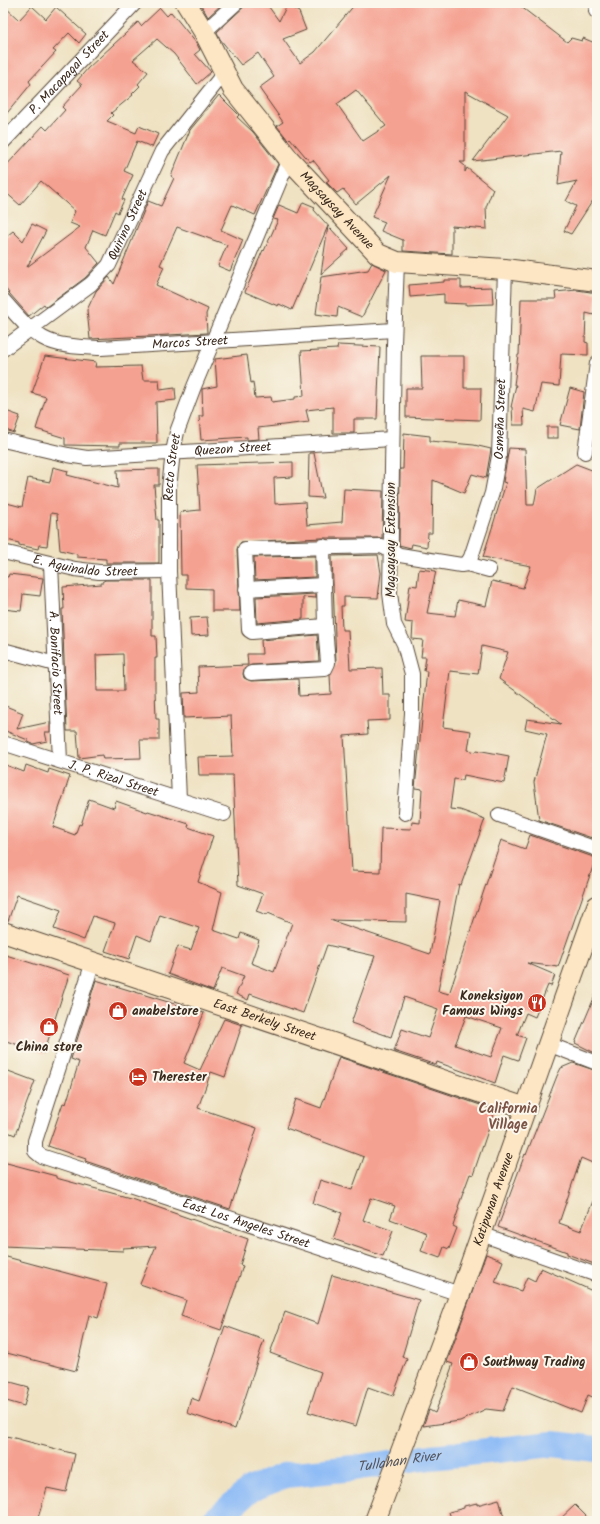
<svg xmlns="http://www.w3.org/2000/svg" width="600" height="1524" viewBox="0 0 600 1524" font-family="Kalam,sans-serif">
<rect width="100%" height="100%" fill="#fbf7ec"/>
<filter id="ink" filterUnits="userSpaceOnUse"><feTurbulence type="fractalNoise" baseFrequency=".025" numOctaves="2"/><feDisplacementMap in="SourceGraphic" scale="8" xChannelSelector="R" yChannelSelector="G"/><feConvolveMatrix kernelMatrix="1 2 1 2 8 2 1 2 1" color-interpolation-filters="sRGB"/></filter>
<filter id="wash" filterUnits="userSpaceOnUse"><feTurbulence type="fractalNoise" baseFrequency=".012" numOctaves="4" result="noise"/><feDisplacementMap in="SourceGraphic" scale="16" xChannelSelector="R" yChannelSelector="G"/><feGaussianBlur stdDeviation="0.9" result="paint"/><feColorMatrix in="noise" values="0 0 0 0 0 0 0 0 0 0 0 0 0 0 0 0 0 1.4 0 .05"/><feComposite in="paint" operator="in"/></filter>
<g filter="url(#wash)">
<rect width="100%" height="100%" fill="#efe2c2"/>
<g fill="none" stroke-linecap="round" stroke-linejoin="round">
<path stroke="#8bbaf6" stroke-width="26" id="s1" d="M214,1521L251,1489L286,1475L354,1468L431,1457L553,1444L597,1449"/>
</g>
<g id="blocks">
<g fill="#f5a191" fill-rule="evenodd">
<path d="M200,3H223L208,17Z"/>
<path d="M248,3H266L279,21L287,5L299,12L306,30L283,39L300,63L315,52L356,3H516L567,42L571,38L582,41L583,38L597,44V194L571,234L564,231L576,206L566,201L577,181L558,185L561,151L473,161L508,115L465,91V162H460L465,166V172L467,168L493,189L486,207L487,229L452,226V254L403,251V240L381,231L385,222L372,217L391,175L356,204L343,189L337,193L326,182L329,180L313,160L310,162L290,138L288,140L277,126L283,122L259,88L274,77L258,53L241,65L220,39L217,32ZM356,90L386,126L363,141L337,104Z"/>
<path d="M3,5L19,20L32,6L46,19L56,7L86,34L79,43L69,33L53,50L56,52L29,81L31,84L3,118Z"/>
<path d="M160,8L167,16L171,12L197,44L200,50L195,54L211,72L197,84L174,54L157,39L133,60L148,72L138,84L140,86L132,94L133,95L111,113L113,115L107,121L136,133L139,126L158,134L152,147L137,141L124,171L133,175L122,199L124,200L118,213L115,211L105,235L93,230L86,247L99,263L85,278L46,307L44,304L29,316L3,286V239L13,231L23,241L32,224L46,231L27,267L80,227L70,223L75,211L41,181L20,205L3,190V169L43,126L47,130L65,110L62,107L82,85L77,81L88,68L138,22L141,26Z"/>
<path d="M219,95L239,115L237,117L253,132L278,164L255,215L232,205L221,230L243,240L230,271L218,266L227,245L177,227L160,265L164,267L156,285L208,309L206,314L207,333L90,339L87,310L96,291L109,277L114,284L148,201L161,206L174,178L171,176L190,130Z"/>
<path d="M303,202L315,207L314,210L349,249L321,274L328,226L292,310L279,304L278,306L245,292L263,250L264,251L278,220L273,219L279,205L298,213Z"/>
<path d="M372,263L386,270L362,317L338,307L337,317L316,314L321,277L368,270Z"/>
<path d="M444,280H461V288L492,287L493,304L466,305V304L444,303V294L410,297L409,285L444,282Z"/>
<path d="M577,290L597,293L594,315L586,313L585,342L588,343V355L561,354L559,386L541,384L535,412L523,409L524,425H513L512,407H511L516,385H514L518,355H519L521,299H556L555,292Z"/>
<path d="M338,345L380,347L377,419H354V433H333V407L306,410L309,422L258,428L259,439L247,440V437L201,440L199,416H203L202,389L217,386L215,359L247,355L251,383L253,382L255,398L271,397L272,402L295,399V397L304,396L301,351L337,349Z"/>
<path d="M45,356L96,362L95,367L141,366L143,380H159L160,390L175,388L176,400L156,402L157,443H120V446L65,445V438L36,429L46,397L32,393Z"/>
<path d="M421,356H464V388H481L480,420L406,417V388H422Z"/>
<path d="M570,388L584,392L580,429L560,425Z"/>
<path d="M3,410L20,416L14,433L3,429Z"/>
<rect x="547" y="427" width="11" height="11"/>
<path d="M404,433L430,436V441L474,445L491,449L486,478L472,474L464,493L433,480L432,533H428L427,547L412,544L411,548L399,545L400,469H403Z"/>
<path d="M509,448L525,449L527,505H534L537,489L576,464L597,472V824L592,838L539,820L534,782L547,734L525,729L527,719L561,724L499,679L508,652L482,646L478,674L450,671L443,727L471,731L468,750L476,752L477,750L509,756L504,783L464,775L463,780L454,779L450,809L460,810L485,819L461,885L459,884L438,991L449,994L501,840L525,849L530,835L596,858L558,967L527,963L555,975L551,986L548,985L535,1017L526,1013L517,1035L526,1038L518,1060L504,1055L495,1083L437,1062L436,1065L394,1051L402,1029L428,1038L438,1009L404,997L391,1037L351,1023L375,956L327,945L303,1013L250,994L248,1000L236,994L244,976L222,968L213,991L168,974L178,946L191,950L199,928L160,915L151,941L137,935L129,959L105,951L115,923L93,916L84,940L54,929L61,910L17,895L8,921H3V764L24,772L26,765L48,773L49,769L70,776L53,827L75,835L79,824L81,825L89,799L114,808L116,801L147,812L148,811L189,824L188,827L213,836L198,882L222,892L213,930L239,939L241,933L259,940L251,963L274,972L292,923L268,913L267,915L256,911L263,894L238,885L233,775H199L198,757L233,756L231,716L184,718L183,693L199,692L198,667L248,665L247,654H262L261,640L317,635L319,661L251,665L244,669L243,674L244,678L251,681L298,679L299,696L331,694L330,675L336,662L332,556L378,555L381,573L378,598L344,597V606H341L342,630H348L350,669L382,668L383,695H390V720L367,721L368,734L344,736L352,871L380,872L381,828L411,829L412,822L420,823L422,789L415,788L427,671H424L426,657H421L423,640L412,639L413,623L405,622L410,585L417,586L419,569L436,571L427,613L455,616L458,600L486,606L492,581L523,588L531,566L483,557L506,483L503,482ZM406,894L440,901L430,954L330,920L406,922ZM466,1016L502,1028L491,1057L455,1045Z"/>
<path d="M309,453H314L323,498L308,497Z"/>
<path d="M293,462V477L274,478L275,504L305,502L307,525L342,522L344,489L383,491L382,538H322L241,542L237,549L240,611H212V589L186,588V575H181L180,512L200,510L197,465Z"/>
<path d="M53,467L68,471L67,475L118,488L117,470L159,469V485H154L157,520H159V563H106V559L77,557V554L60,550L57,514L51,513L47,546L39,545L38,549L19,545V543L3,539V502L22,507L28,478L50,482Z"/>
<path d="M315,556V577L255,580L254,557Z"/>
<path d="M9,574L43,578L40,596L23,594L21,611L3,609V576L8,577Z"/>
<path d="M105,580H152V636H156L157,658H155V690L156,719H159V740H140L141,758L103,759L102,755L79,758L77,731H67L62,609H64L63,587L102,584V582ZM123,654L124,691H97L96,655Z"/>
<path d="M316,594V598L303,597V619L257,623L256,597Z"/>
<path d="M207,617L209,635L191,636L190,618Z"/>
<path d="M3,705L23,713L17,729L50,722V732H45L47,741L33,744L28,742V740L3,730Z"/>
<path d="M3,954L69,975L44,1053L3,1040Z"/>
<path d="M96,980L204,1013L184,1063L200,1070L224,1019L242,1025L225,1077L211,1072L198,1108L257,1128L230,1209L85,1161L86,1159L48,1146L63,1103L66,1104L79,1062L71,1059Z"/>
<path d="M597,991V1054L575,1043Z"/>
<path d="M339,1057L495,1110L473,1175L470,1174L458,1207L459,1208L453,1226L457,1228L449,1249L444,1247L440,1258L421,1251L427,1233L390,1219L395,1206L371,1198L363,1220L393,1231L383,1256L333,1239L342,1213L313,1203L320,1180L352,1190L364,1157L286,1128L296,1099L321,1108Z"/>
<path d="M573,1063L597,1071V1165L581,1158L559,1223L581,1231L597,1191V1265L567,1254V1252L498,1227L525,1154L526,1155L557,1076L561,1068Z"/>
<path d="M3,1069L35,1081L15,1135L3,1130Z"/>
<path d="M3,1162L56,1176V1178L134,1199L248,1239L240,1265L243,1266L221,1330L181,1316L186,1300L140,1284L156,1246L123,1248V1251L3,1246Z"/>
<path d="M486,1254L503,1261L495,1282L521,1291L527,1277L535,1281L541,1268L597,1293V1399L588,1395L581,1413L513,1386L503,1411L486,1409L460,1421L423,1426L429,1410L435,1413L450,1375H449L453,1364L447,1362Z"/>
<path d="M3,1256L107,1284L98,1318L89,1315L76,1371L3,1352Z"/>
<path d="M332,1275L419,1300L402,1357L407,1359L393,1396L368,1387L356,1426L308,1412L321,1372L270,1353L285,1312L318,1324Z"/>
<path d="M225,1326L264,1340L235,1429L187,1413L191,1398L199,1401Z"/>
<path d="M3,1380L29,1387L24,1406L3,1400Z"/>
<path d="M3,1435L75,1454L66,1492L47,1488L37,1521H3Z"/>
<path d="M499,1499L505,1521H484L482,1518L468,1521H452L449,1512L464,1508V1506L477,1503V1505Z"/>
<path d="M575,1505L591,1521H558Z"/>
</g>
</g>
</g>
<g filter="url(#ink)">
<use href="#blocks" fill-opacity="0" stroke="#564637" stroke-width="1"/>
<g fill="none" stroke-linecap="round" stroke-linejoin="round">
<g stroke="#564637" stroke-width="16">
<g id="street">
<path d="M596,11L597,12"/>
<path d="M204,32L236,3"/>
<path id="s2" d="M3,142L135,3"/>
<path d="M397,262L394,344L390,593L394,624L404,644L412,674V713L405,813"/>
<path id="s3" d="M3,300C15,313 27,329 43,338C59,347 83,347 101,348L394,330"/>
<path id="s4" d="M3,349L91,284L109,265L162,151L224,73"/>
<path id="s5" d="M3,440L68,455L87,458L392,439"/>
<path d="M585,452L597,363"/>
<path id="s6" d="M3,552L75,569L99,572L169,571"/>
<path id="s7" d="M51,564L60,761"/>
<path id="s8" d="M467,564L471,557L492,493L499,456L505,269"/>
<path d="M246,589L324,585"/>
<path d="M325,626L252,632L249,630L245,549L381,546L400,555L461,565L467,564L489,570"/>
<path d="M3,650L55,664"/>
<path d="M251,673L325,669L328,663L325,626L323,546"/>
<path id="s9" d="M3,743L224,814"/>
<path id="s10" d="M179,799L169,571V488L173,452L177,432L193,389L289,159"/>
<path d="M499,815L597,849"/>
<path id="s11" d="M93,962L35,1141V1151L41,1156L460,1294"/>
<path d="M548,1044L597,1063"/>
<path d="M481,1234L597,1275"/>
</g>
</g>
<g stroke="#564637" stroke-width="22">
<g id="secondary">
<path id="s12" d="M186,3L204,32L233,89L289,159L378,254L397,262L505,269L597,281"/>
<path id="s13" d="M3,932L526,1108"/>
<path id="s14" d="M375,1521L460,1294L597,906"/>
</g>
</g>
<use href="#street" stroke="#fff" stroke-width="14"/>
<use href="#secondary" stroke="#fce6c4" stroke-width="20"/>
</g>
</g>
<defs>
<g id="restaurant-disc" transform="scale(1)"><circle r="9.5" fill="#c8321e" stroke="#fbf7ec"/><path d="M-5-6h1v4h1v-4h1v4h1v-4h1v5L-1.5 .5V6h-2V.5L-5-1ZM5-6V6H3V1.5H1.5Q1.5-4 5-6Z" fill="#fff"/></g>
<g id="shop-disc" transform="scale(1)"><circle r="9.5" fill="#c8321e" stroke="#fbf7ec"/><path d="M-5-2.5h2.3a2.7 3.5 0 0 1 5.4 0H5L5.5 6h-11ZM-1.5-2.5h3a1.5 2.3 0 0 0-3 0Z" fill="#fff"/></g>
<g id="hotel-disc" transform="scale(1)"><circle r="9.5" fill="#c8321e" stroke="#fbf7ec"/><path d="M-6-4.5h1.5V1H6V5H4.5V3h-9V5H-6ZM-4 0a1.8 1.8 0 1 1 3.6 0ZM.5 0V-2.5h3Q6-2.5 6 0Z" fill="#fff"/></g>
</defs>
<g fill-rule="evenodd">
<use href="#restaurant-disc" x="537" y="1003"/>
<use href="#shop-disc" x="118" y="1011"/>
<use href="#shop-disc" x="49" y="1027"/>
<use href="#hotel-disc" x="138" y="1077"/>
<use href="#shop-disc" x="469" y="1362"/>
</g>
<g text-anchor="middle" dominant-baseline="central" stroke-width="4" stroke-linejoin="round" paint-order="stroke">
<g font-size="13" fill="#3b2a1e" stroke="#fbf7ec">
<text stroke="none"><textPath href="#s2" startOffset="96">P. Macapagal Street</textPath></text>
<text stroke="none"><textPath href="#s12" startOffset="258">Magsaysay Avenue</textPath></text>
<text stroke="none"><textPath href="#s4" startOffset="180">Quirino Street</textPath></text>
<text stroke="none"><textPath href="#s3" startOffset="204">Marcos Street</textPath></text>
<text stroke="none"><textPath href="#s8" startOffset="150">Osmeña Street</textPath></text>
<text stroke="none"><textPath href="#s5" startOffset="232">Quezon Street</textPath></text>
<text stroke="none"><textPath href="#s10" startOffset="332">Recto Street</textPath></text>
<text transform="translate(391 540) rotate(-90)">Magsaysay Extension</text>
<text stroke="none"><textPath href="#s6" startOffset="84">E. Aguinaldo Street</textPath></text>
<text stroke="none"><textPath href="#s7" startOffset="99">A. Bonifacio Street</textPath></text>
<text stroke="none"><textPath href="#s9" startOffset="116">J. P. Rizal Street</textPath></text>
<text stroke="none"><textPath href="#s13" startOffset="276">East Berkely Street</textPath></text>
<text stroke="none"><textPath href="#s14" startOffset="343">Katipunan Avenue</textPath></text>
<text stroke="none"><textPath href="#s11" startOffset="422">East Los Angeles Street</textPath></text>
</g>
<g font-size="13" font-weight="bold" fill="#3b2a1e" stroke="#fbf7ec" text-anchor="start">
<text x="523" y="996" text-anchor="end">Koneksiyon<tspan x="523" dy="15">Famous Wings</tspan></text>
<text x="132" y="1011">anabelstore</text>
<text x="49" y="1047" text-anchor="middle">China store</text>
<text x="152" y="1077">Therester</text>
<text x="483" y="1362">Southway Trading</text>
</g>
<g font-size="14" font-weight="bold" fill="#7c5446" stroke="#fbf7ec">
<text x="508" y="1109">California<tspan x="508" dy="16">Village</tspan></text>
</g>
<g font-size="14" font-style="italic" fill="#53555f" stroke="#fbf7ec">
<text stroke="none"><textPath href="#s1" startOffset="200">Tullahan River</textPath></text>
</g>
</g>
<rect width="600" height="1524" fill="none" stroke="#fbf7ec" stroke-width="16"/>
</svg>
